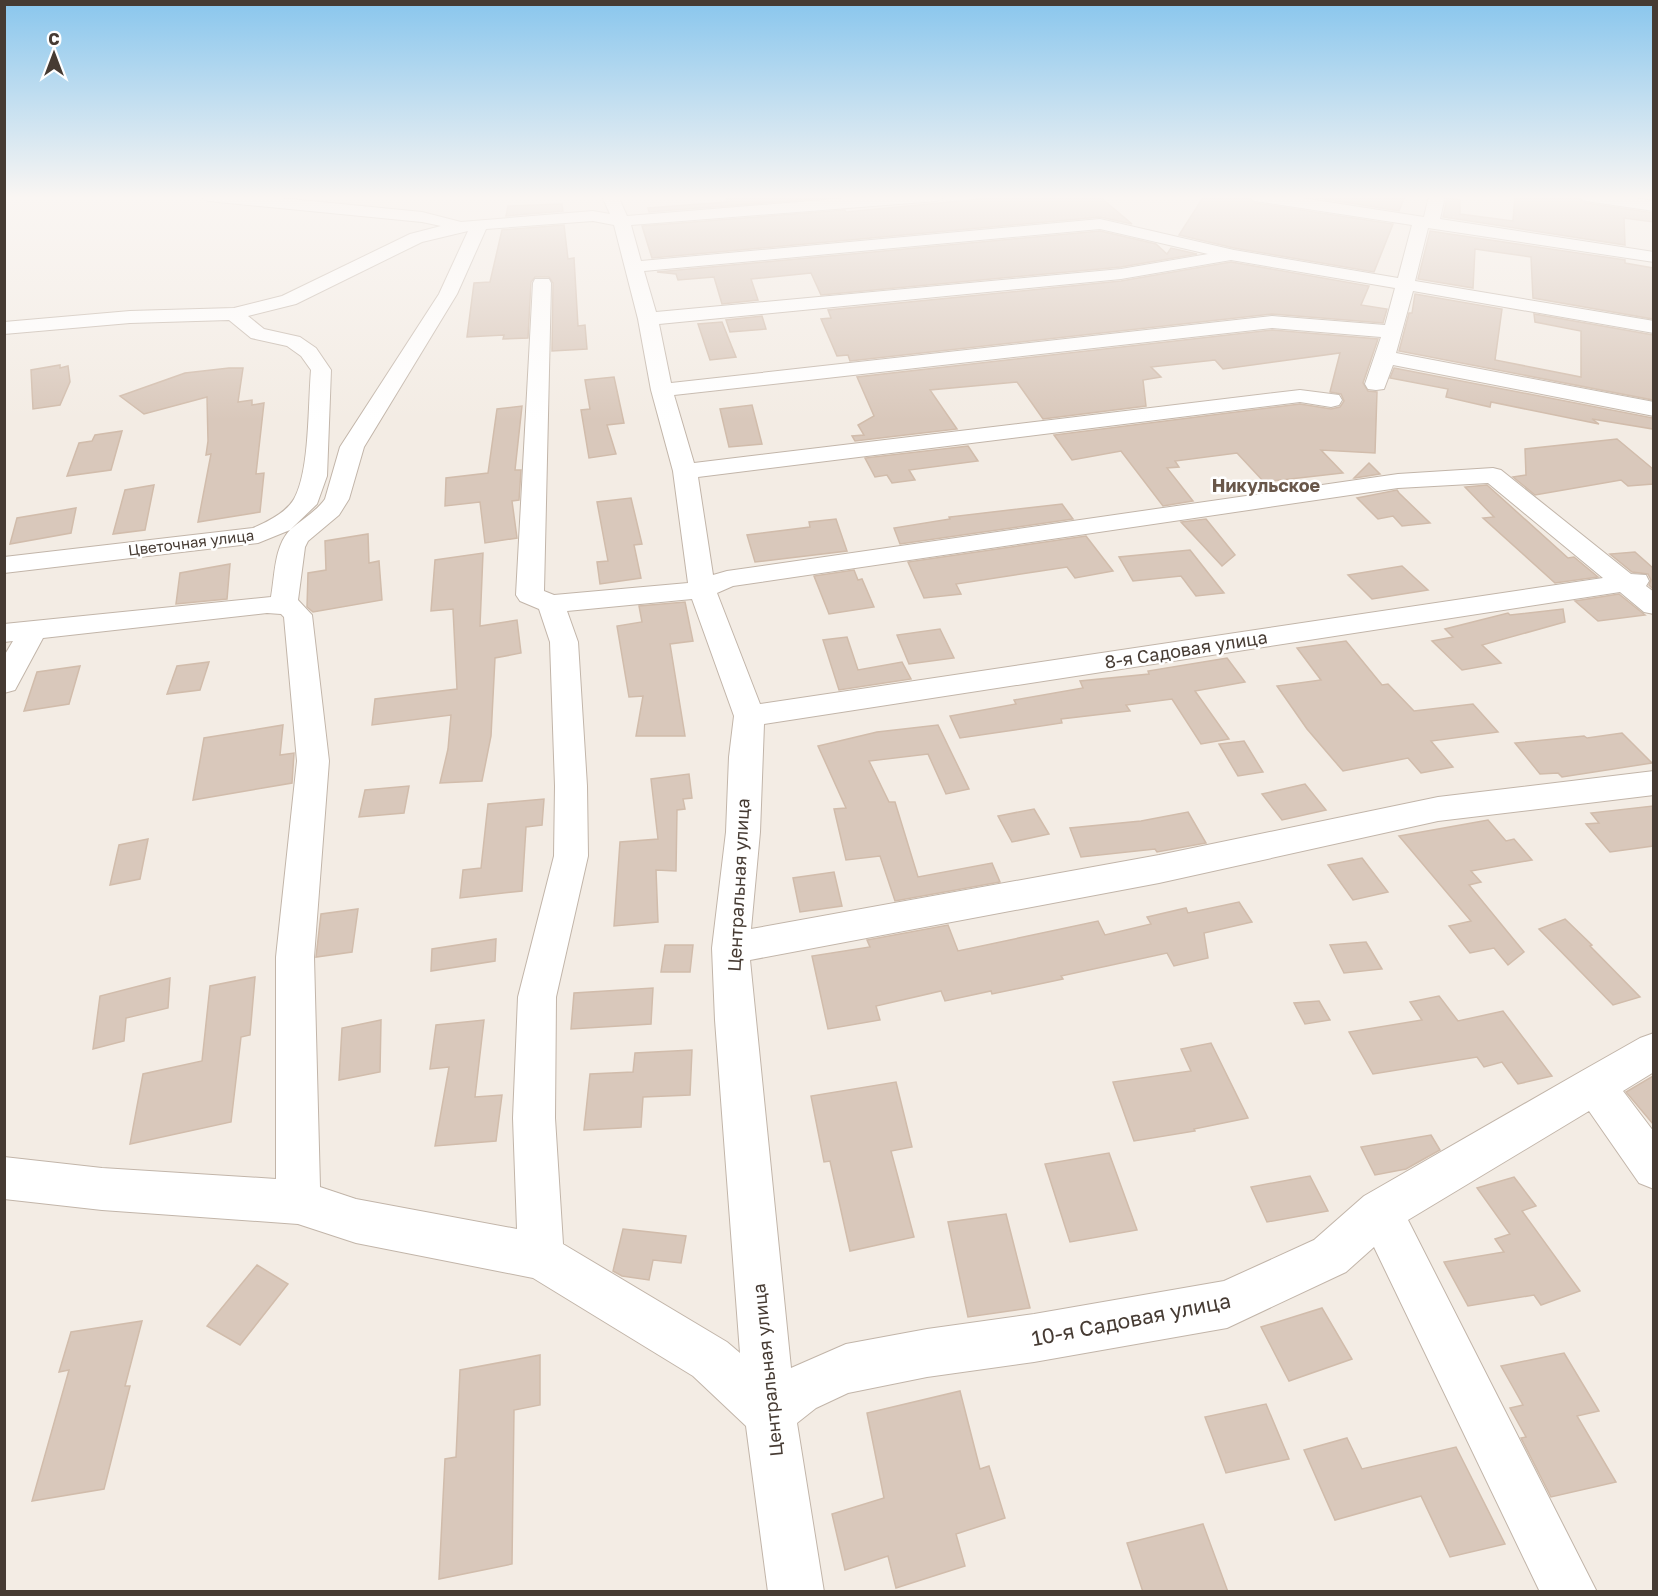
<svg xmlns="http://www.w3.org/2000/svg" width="1658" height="1596" viewBox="0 0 1658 1596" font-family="'Golos Text',sans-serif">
<rect width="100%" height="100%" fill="#f3ece4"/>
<g fill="#d9c8bb" stroke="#d1bcab" stroke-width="1.5">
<path d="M738,196H837L838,197L649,212L648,208L727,202L726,199L739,198Z"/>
<path d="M1099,196L1132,224L1100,217L652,258L642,226L845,210L846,212L1002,197Z"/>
<path d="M1204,196H1245L1255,203L1393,224L1374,272L1234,248L1179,235Z"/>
<path d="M1306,196H1405L1399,211Z"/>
<path d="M1515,196H1576L1586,203L1653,213V222L1624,218L1625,245L1443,217L1447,198L1460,200V214L1513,221Z"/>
<path d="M562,204L563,211L506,216L508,206Z"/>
<path d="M564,225L568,259L574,258L578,326L585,325L587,349L552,351L553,283L549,277H535L531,282L528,338L503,339L504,335L467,337L474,283L490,282L502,230Z"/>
<path d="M1100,231L1156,244L1167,254L1171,248L1197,254L1121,267L821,295L811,273L751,279L758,300L722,304L714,277L678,280L676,274L657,272Z"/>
<path d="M1430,231L1625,260V263L1653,268V319L1533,298L1531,257L1475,249L1473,288L1418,279Z"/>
<path d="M1231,262L1369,286L1361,305L1387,309L1383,323L1272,314L850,361L848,355L837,356L821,319L831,318L828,310L1121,281Z"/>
<path d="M1415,294L1502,309L1495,360L1581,377V331L1535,322L1534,314L1653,335V400L1399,351L1409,313H1412Z"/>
<path d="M762,316L766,329L730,332L726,320Z"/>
<path d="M722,322L736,357L710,360L698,324Z"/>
<path d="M1272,330L1378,339L1363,383L1368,391L1377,392L1375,453L1321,450L1343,473L1264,482L1237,453L1175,461L1179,467L1167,468L1193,501L1163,506L1121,451L1072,460L1054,435L1300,404L1331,409L1340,407L1344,401L1341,394L1330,392L1340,353L1223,369L1215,360L1151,367L1161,377L1143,380L1146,406L1043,419L1017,382L930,390L957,429L855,441L852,436L864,435L858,425L874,416L857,377Z"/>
<path d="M60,365V368L68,366L70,382L60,405L33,409L31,370Z"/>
<path d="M229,368H243L238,402L252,400V405L264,403L256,474L264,473L260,512L198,522L211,454L206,455L208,441L207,397L144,414L120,396L185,373Z"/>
<path d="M1394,368L1653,418V429L1592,419L1599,424L1491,402L1490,407L1446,397L1448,389L1390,378Z"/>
<path d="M614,377L624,423L607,425L616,454L589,458L581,410L590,409L585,380Z"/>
<path d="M752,405L762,444L729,447L720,409Z"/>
<path d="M522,406L515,470H521L519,500L512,501L517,538L485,543L480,502L445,506L446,478L488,473L497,409Z"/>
<path d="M122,431L111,470L67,476L79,443L92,441L95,435Z"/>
<path d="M1617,439L1653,469V484L1628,486L1621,480L1535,495L1513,477L1526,475L1525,449Z"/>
<path d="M968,446L978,461L909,470L915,480L892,483L887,475L875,477L865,458Z"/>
<path d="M1369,463L1380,474L1355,478H1354Z"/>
<path d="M154,485L145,530L113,534L125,490Z"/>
<path d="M1487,485L1568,558L1574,557L1598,577L1555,583L1483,518L1494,517L1465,487Z"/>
<path d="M1397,490L1399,493L1430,523L1402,526L1393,516L1378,519L1357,498Z"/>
<path d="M631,498L642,544L634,545L641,578L600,584L597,562L608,561L597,502Z"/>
<path d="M1062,504L1073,519L900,544L894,528L950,519L949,517Z"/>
<path d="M76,508L71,533L10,544L17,518Z"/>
<path d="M836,519L847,551L755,562L747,535L810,527L809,522Z"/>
<path d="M1206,519L1235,555L1222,566L1181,522Z"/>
<path d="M368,534L369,563L379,561L382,600L313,612L307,607L308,573L326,570L325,541Z"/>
<path d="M1086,536L1113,571L1075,578L1067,567L956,584L961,594L924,598L908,562Z"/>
<path d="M1190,550L1224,593L1196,596L1181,576L1133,581L1119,557Z"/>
<path d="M1635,552L1653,568V589L1649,585L1651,580L1648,574L1632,572L1610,554Z"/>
<path d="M483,553L480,626L517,620L521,653L495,658L491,736L482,781L440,783L448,749L451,715L372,725L375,699L457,689L453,609L431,611L435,560Z"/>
<path d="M230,564L227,599L176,604L180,573Z"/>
<path d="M1402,566L1428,590L1372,599L1348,575Z"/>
<path d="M854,570L858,580L862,579L874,607L829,614L814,576Z"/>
<path d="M1619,594L1645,615L1598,621L1575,601Z"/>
<path d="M685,602L693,641L670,644L685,736H636L643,696L629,697L617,626L642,622L639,606Z"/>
<path d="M1563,609L1565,622L1482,645L1501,663L1462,670L1432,641L1453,637L1445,629L1508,613L1510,615Z"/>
<path d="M940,629L954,658L909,664L897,635Z"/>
<path d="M847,637L858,670L902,662L911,679L839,690L823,640Z"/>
<path d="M1346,641L1382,685L1388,684L1414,711L1473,704L1498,732L1431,741L1453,767L1421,773L1408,758L1343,771L1307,729L1277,686L1321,680L1297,648Z"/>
<path d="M1227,658L1245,682L1195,691L1229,739L1201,744L1172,699L1126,705L1130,711L1061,719L1062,723L960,738L950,716L1016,704L1014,700L1083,688L1080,681L1149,674L1148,671Z"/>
<path d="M209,662L200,690L167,694L177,666Z"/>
<path d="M80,666L69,704L24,711L37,672Z"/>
<path d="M283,725L280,755L294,753L292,783L193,800L204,738Z"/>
<path d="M938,725L969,789L946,794L928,754L869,761L889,802H895L918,877L992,863L1000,882L895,901L880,856L846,860L834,809L846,808L818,746L877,732Z"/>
<path d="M1622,733L1652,763L1562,777L1558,773L1540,774L1515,743L1584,736L1587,738Z"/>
<path d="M1244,741L1263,772L1238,776L1219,744Z"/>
<path d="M689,774L692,798L683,799L685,809L677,810L676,871L656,870L658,922L614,926L620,842L658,839L651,779Z"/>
<path d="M1305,784L1326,810L1282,820L1262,794Z"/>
<path d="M409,786L404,813L359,817L365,790Z"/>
<path d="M544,799L542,825L526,827L522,891L460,898L463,870L481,868L488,804Z"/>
<path d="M1653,806V846L1610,852L1586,824L1599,823L1591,813Z"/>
<path d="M1034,809L1049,834L1012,842L998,816Z"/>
<path d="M1188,812L1206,843L1157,852L1155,849L1081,857L1070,828L1141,821Z"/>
<path d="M1488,820L1506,841L1514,839L1532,860L1471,871L1481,882L1469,885L1524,952L1508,965L1494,948L1470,953L1449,926L1471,921L1399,836Z"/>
<path d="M148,839L140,879L110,885L119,845Z"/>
<path d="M1362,858L1388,892L1353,900L1328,865Z"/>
<path d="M834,872L842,906L800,912L793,878Z"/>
<path d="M1239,902L1252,922L1204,933L1208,958L1174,966L1167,953L1061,976L1063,979L992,994L991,991L945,1001L941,991L876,1006L880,1020L828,1029L812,956L870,947L867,940L948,925L958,951L1098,921L1105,935L1151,924L1147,917L1186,908L1188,913Z"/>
<path d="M358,909L352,952L316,957L321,914Z"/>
<path d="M1565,919L1592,945L1590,946L1640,997L1613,1005L1539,929Z"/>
<path d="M496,939L495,961L431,971L432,949Z"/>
<path d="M1366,942L1382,969L1344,973L1330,945Z"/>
<path d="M665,945H693L690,972H661Z"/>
<path d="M255,977L250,1035L241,1037L231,1122L130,1144L143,1074L202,1061L210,986Z"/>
<path d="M170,978L168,1008L126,1018L124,1041L93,1049L100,996Z"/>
<path d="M653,988L651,1024L571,1029L574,993Z"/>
<path d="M1439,996L1458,1021L1503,1011L1552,1076L1518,1084L1502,1062L1484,1067L1477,1057L1373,1074L1349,1032L1422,1020L1410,1002Z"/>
<path d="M1319,1001L1330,1020L1305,1024L1294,1003Z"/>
<path d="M381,1020L380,1072L339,1080L342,1028Z"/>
<path d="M484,1020L475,1097L502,1095L496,1141L435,1146L449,1067L430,1069L436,1025Z"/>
<path d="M1211,1043L1248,1118L1194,1129L1195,1131L1134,1141L1113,1082L1191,1071L1181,1049Z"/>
<path d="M692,1050L690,1095L643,1097L641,1127L584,1130L590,1074L633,1072L635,1053Z"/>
<path d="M1653,1076V1124L1626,1092Z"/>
<path d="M896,1082L912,1147L891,1151L914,1237L850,1251L830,1161L824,1162L811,1096Z"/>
<path d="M1431,1135L1440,1150L1406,1169L1375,1175L1361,1147Z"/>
<path d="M1109,1153L1137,1230L1070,1242L1045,1164Z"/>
<path d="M1310,1176L1328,1211L1267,1222L1251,1187Z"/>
<path d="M1514,1177L1536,1206L1522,1211L1580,1291L1541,1305L1534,1295L1468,1306L1444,1262L1504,1252L1495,1239L1510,1234L1477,1188Z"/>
<path d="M1006,1214L1030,1308L968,1317L948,1222Z"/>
<path d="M623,1229L686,1236L681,1263L653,1260L649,1280L622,1276L613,1271Z"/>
<path d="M257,1265L288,1284L240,1345L207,1326Z"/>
<path d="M1322,1308L1352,1359L1289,1381L1261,1327Z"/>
<path d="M142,1321L125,1386H130L104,1489L32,1501L69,1370L59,1372L71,1332Z"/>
<path d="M1564,1353L1599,1411L1577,1416L1616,1482L1551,1497L1521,1438L1526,1437L1510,1408L1523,1405L1501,1366Z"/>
<path d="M540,1355V1405L514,1410L512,1564L439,1579L445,1459L456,1457L460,1370Z"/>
<path d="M960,1391L980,1469L989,1466L1005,1518L956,1534L965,1566L896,1588L888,1556L845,1570L832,1514L884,1498L867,1413Z"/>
<path d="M1266,1404L1289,1459L1226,1473L1205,1417Z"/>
<path d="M1347,1438L1362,1469L1456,1447L1505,1544L1450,1557L1421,1496L1335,1520L1304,1450Z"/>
<path d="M1203,1524L1228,1592H1143L1127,1543Z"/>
</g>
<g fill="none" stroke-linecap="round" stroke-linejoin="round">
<g stroke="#c2b5a9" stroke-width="2">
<g id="minor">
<path d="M200,196H260L422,212L461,222L593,211L610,214L602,196H618L627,216L872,196H945L937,201L631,225L641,261L1100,219L1234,250L1398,278L1412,225L1255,201L1247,196H1289L1424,217L1429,196H1445L1440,219L1654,252V262L1428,228L1415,281L1654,321V333L1413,291L1396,353L1654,402V416L1393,365L1384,389L1376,390L1368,389L1365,384L1381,337L1272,328L674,395L694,463L1300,390L1339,395L1342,400L1339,405L1331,407L1300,402L698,477L713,575L727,571L1398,474L1493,468L1501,470L1631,574L1646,575L1649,581L1646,586L1654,592V614L1644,612L1620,592L764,724L760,832L751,929L1159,855L1438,797L1654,771V795L1438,821L1159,883L750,960L791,1368L846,1344L927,1329L1034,1314L1224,1281L1314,1240L1364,1196L1580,1072L1640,1038L1654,1033V1072L1623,1091L1654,1132V1189L1639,1183L1589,1111L1408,1220L1597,1592H1540L1374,1247L1346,1272L1227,1328L1034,1362L927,1377L848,1393L816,1408L797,1423L824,1592H768L746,1426L693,1376L533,1278L356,1243L298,1224L102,1210L4,1199V1157L102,1168L276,1179V957L297,761L284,617L281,614L267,613L43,638L15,690L4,693V656L13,641L4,642V624L271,597C275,575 274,547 290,530C301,520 316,512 325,499L340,447L439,294L468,231L422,242L296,304L248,316L264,329L300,337L316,348L331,370L327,476L317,504L290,530L258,543L4,573V557L253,528C267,522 286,513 294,499C310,471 308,404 311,370L301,356L287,346L251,338L229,320L130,323L4,334V322L130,311L234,308L282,296L410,234L441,226L422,222L208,201ZM593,221L614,225L638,319L651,390L673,471L688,583L554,595L544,591L551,283L549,279H535L533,283L516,595L520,601L539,609L550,642L555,786L554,856L518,997L513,1118L517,1229L356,1199L320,1187L314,957L329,761L312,615L298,600L305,547L308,541L339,515L349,499L364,447L457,294L486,229ZM1100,229L1208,254L1121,269L656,312L644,271ZM1231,260L1395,288L1385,325L1272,316L671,383L659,324L1121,279ZM1488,483L1603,578L760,704L717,593L733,586L1398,488ZM692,599L734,716L729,757L726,832L712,948L715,1020L740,1353L727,1342L563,1244L555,1118L556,997L588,856L587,786L578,642L567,611Z"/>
<path d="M1578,196H1621L1654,201V211L1586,201Z"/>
</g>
</g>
<use href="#minor" fill="#fff" fill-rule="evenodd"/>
</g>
<linearGradient id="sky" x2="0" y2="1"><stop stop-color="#89c6ed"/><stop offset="0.47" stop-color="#faf6f3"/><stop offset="1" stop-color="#faf6f3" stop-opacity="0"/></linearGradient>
<rect width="1658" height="420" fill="url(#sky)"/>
<g text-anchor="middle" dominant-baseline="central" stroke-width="5" stroke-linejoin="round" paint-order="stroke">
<g font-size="15" fill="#463b33" stroke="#fff">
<text transform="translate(191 542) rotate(-7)">Цветочная улица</text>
</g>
<g font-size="18" font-weight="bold" fill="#69574a" stroke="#fff">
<text x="1266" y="485">Никульское</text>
</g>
<g font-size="18" fill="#463b33" stroke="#fff">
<text transform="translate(1186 649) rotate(-9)">8-я Садовая улица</text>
<text transform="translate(738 885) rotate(-87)">Центральная улица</text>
<text transform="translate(767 1370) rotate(-96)">Центральная улица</text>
</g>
<g font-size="21" fill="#463b33" stroke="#fff">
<text transform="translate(1131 1319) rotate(-11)">10-я Садовая улица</text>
</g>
</g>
<rect width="1658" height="1596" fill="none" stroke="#463b33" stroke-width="12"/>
<g transform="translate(54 54)" stroke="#ffffff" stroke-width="4.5" paint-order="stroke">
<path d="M0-4.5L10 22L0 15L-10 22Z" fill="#463b33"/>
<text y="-9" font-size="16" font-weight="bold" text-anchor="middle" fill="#463b33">С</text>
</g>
</svg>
